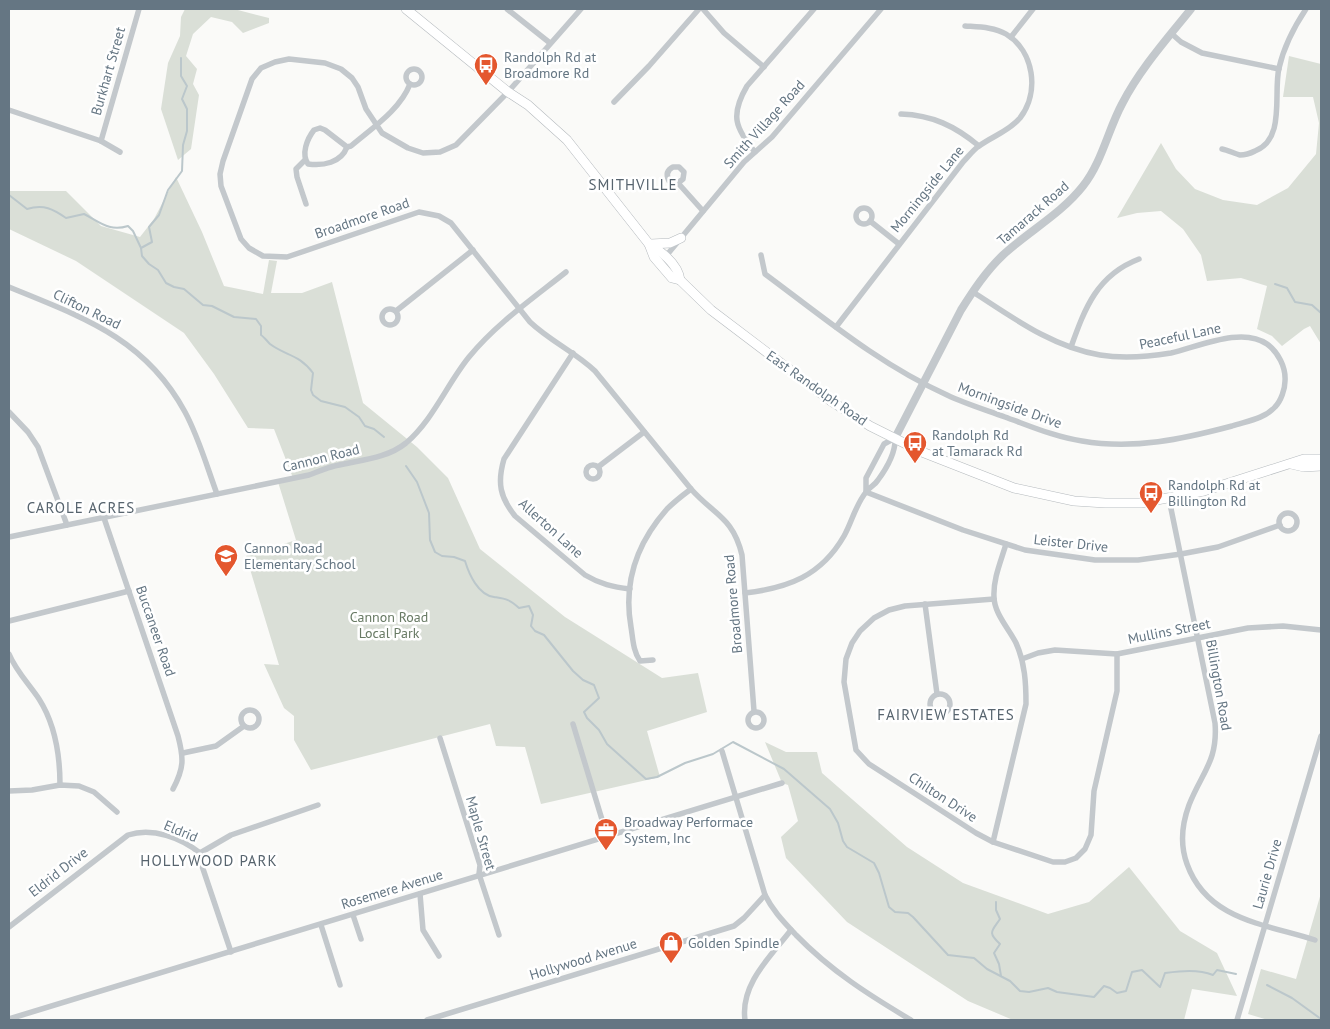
<svg xmlns="http://www.w3.org/2000/svg" width="1330" height="1029" viewBox="0 0 1330 1029" font-family="'PT Sans',sans-serif">
<rect width="100%" height="100%" fill="#fafaf8"/>
<g fill="#dadfd7">
<path d="M185,9H234L269,18V23L243,33L232,22L211,17L193,34L186,56L197,69L193,84L199,95L191,149L178,160L161,109L168,63L180,36L181,17Z"/>
<path d="M1289,56L1321,64V344L1310,326L1304,329L1282,346L1272,336L1257,329L1267,286L1241,278L1207,281L1201,255L1183,229L1161,211L1137,213L1117,218L1161,143L1176,169L1195,189L1223,200L1257,205L1288,188L1316,154L1319,123L1313,97H1283Z"/>
<path d="M176,177L202,232L224,286L263,294L269,260L277,261L271,293H302L332,282L363,403L417,447L448,478L480,549L565,617L662,678L698,673L707,712L647,731L660,777L541,804L525,747L496,746L490,724L311,770L294,740V716L284,708L264,664L279,665L246,556L296,540L278,482L293,478L274,429L248,428L214,374L184,333L76,261L9,229V191H66L101,226L140,237L154,219Z"/>
<path d="M765,742L786,752H817L822,773L907,847L963,883L1048,914L1089,902L1129,867L1180,931L1217,953L1237,996L1192,989L1184,1020H1013L968,1001L847,922L786,858L781,837L798,821L788,785L782,783Z"/>
<path d="M1321,893V1020H1268L1248,1014L1261,969L1296,979Z"/>
</g>
<g fill="none" stroke-linecap="round" stroke-linejoin="round">
<g stroke="#bbc7cb" stroke-width="2">
<path d="M9,195L27,209C44,204 53,209 66,218L84,214C100,222 109,232 128,226L133,231L141,248L142,256L149,264L158,270L166,283L174,287L184,289L203,305L212,306L234,317L256,319L261,326V335C264,337 267,341 270,344C286,356 299,354 313,373L311,390L313,395L321,401L345,407L359,417L365,426L374,429L384,437"/>
<path d="M141,248L152,242L149,227L159,215L168,190L182,171L183,145L187,131V109L182,99L187,86L181,76V58"/>
<path d="M1275,284L1287,288L1295,302L1312,305L1321,313"/>
<path d="M406,466L417,482L429,513L430,540L435,552L442,556L454,557L465,561C469,574 478,595 494,597C506,599 509,599 519,608L529,606L533,615L531,626L535,631L544,635L573,671L583,680L594,685L599,698L584,712L587,718L599,730L607,744L646,779L657,777L685,763L713,754L733,742L784,769L830,809L838,823L843,841L847,847L874,863L879,873L889,907L895,912L908,913L913,917L948,955L974,958L987,969L1010,981L1020,991L1029,992L1048,988L1057,992L1094,997L1104,986L1110,988L1117,993L1126,991L1132,972L1142,970L1160,987L1165,973C1181,971 1198,969 1213,975L1217,970L1236,974"/>
<path d="M996,902V910L1000,919C992,931 987,932 1000,944L994,953L999,964L1001,976"/>
<path d="M1267,985L1292,998L1321,1019"/>
</g>
<g stroke="#b5babe" stroke-width="10">
<g id="primary">
<path d="M406,9L508,92L528,105L567,140L649,244L654,257L672,278L680,280L711,310L831,401L870,426L922,452L1014,488L1074,501L1105,503H1141L1204,491L1304,459H1321"/>
<path d="M649,244C662,252 678,264 680,280"/>
<path d="M651,244L670,243L681,238"/>
<path d="M1291,464L1304,467L1321,466"/>
</g>
</g>
<g stroke="#c3c8cc" stroke-width="5.5">
<path d="M507,9L550,43"/>
<path d="M581,9L508,92L456,145L440,152L423,153L408,148L382,133L366,109L358,87L352,78L341,69L325,63L289,59L275,62L261,68L252,79L223,161L220,174L221,186L241,239L249,248L263,256L287,257L419,212L439,216L451,223L530,322C550,341 575,352 595,371L691,489C714,515 733,517 742,555L754,711"/>
<path d="M703,9L724,33L764,67"/>
<path d="M1172,34L1181,42L1202,53L1279,69"/>
<path d="M1011,37L1033,9"/>
<circle cx="414" cy="77" r="8"/>
<path d="M614,102L649,66L699,9"/>
<path d="M9,110L101,141L120,152"/>
<path d="M901,114C932,115 955,126 979,146"/>
<path d="M320,128L325,130L347,147C341,163 323,166 308,164C301,154 307,139 314,130Z"/>
<path d="M101,141L139,9"/>
<path d="M347,147L351,146C372,128 400,110 410,84"/>
<path d="M1222,149C1228,150 1235,154 1240,155C1246,155 1251,153 1255,151C1286,139 1273,93 1279,68C1284,46 1294,27 1306,9"/>
<path d="M755,152C735,128 730,115 747,86L814,9"/>
<path d="M305,160L296,169L297,177L306,204"/>
<path d="M678,183L683,179L684,172L679,167H673C667,170 666,175 669,181L675,184L678,183L703,211"/>
<circle cx="864" cy="216" r="8"/>
<path d="M870,221L899,244"/>
<path d="M761,255L765,274C823,317 880,365 947,395C966,404 986,410 1005,417C1030,426 1055,437 1082,441C1134,450 1183,439 1232,426C1247,421 1264,419 1275,407C1281,401 1285,389 1285,381C1286,367 1278,352 1267,344C1242,326 1198,347 1171,353C1147,357 1123,359 1100,355C1052,347 1012,317 973,292"/>
<path d="M666,256L744,162L772,137L881,9"/>
<path d="M9,287C82,317 145,338 185,412C199,438 207,467 217,494"/>
<circle cx="390" cy="317" r="8"/>
<path d="M396,311L473,250"/>
<path d="M836,327L963,162C968,157 973,150 979,146C993,136 1009,131 1020,118C1040,92 1034,51 1006,34C994,27 979,27 965,26"/>
<path d="M1071,347C1085,308 1097,275 1139,259"/>
<path d="M573,353L504,459C497,483 500,497 515,516L585,575C600,584 613,587 630,589"/>
<path d="M9,412L28,432L38,447L67,525"/>
<circle cx="593" cy="472" r="7"/>
<path d="M598,467L644,432"/>
<path d="M866,492L963,530L1025,550L1095,560H1138L1181,554L1218,547L1280,525"/>
<path d="M1169,499L1215,723C1218,761 1202,772 1189,805C1182,824 1180,845 1187,864C1207,920 1265,924 1315,940"/>
<circle cx="1288" cy="522" r="9"/>
<path d="M104,518L178,736C184,759 184,768 173,789"/>
<path d="M9,537L309,475C317,472 324,469 331,467C356,460 385,460 406,443C433,420 447,384 469,357C496,324 532,299 566,272"/>
<path d="M745,593C788,588 821,576 844,536C852,522 856,503 867,491C870,487 875,485 878,480C886,469 896,452 895,438L884,444L866,478V492"/>
<path d="M994,599L905,606L889,610L874,618L860,631L852,643L846,659L844,682L856,750L869,764L976,833L993,842L1053,862H1065L1076,858L1085,849L1091,835L1094,791L1117,691V654"/>
<path d="M925,604L937,694"/>
<path d="M9,621L129,591"/>
<path d="M9,654C16,671 29,684 39,699C55,724 60,756 60,785"/>
<path d="M1022,659L1038,653L1055,650L1117,654L1248,628L1283,626L1321,630"/>
<path d="M653,660L640,661C633,651 633,639 631,627C623,582 637,543 667,509C674,502 683,495 691,489"/>
<circle cx="940" cy="704" r="10"/>
<circle cx="250" cy="719" r="9"/>
<circle cx="756" cy="720" r="8"/>
<path d="M573,724L607,836"/>
<path d="M440,738L480,865L479,874L499,935"/>
<path d="M722,751L765,895C773,911 784,922 796,935C831,971 869,995 911,1020"/>
<path d="M183,753L216,746L244,726"/>
<path d="M9,791L32,790L60,785L79,786L94,792L117,812"/>
<path d="M993,842L1026,704C1026,683 1025,663 1016,643C1009,629 994,613 994,597C993,579 1001,561 1006,544"/>
<path d="M200,853L231,835L318,805"/>
<path d="M200,853L201,863L231,952"/>
<path d="M420,894L423,930L439,956"/>
<path d="M353,915L361,939"/>
<path d="M321,925L340,985"/>
<path d="M9,927L128,835C153,827 181,838 200,853"/>
<path d="M9,1019L782,783"/>
<path d="M427,1020L734,926L744,918L765,895"/>
<path d="M745,1020C740,984 771,956 791,930"/>
<path d="M1237,1020L1321,736"/>
</g>
<path stroke="#c3c8cc" stroke-width="8" d="M895,438L961,310C973,291 986,271 1003,255C1029,231 1061,214 1083,186C1102,162 1108,130 1122,104C1140,69 1167,39 1191,9"/>
<use href="#primary" stroke="#fff" stroke-width="9"/>
</g>
<defs>
<g id="bus-pin" transform="scale(1.25)"><path d="M0 17L-7.5 6A9.5 9.5 0 1 1 7.5 6Z" fill="#e4572e" stroke="#fff"/><path d="M-5-6H5V4H4V6H2V4H-2V6H-4V4H-5ZM-3.5-4V0h7V-4ZM-3.5 1.2v1.5H-2V1.2ZM2 1.2v1.5H3.5V1.2Z" fill="#fff"/></g>
<g id="school-pin" transform="scale(1.25)"><path d="M0 17L-7.5 6A9.5 9.5 0 1 1 7.5 6Z" fill="#e4572e" stroke="#fff"/><path d="M0-5L7-2L0 1L-7-2ZM-4 1L0 2.5L4 1V4Q0 6-4 4Z" fill="#fff"/></g>
<g id="office-pin" transform="scale(1.25)"><path d="M0 17L-7.5 6A9.5 9.5 0 1 1 7.5 6Z" fill="#e4572e" stroke="#fff"/><path d="M-6-3h4V-5.5h4V-3h4V5H-6ZM-1-4.5V-3h2v-1.5ZM-6 0V1H6V0Z" fill="#fff"/></g>
<g id="shop-pin" transform="scale(1.25)"><path d="M0 17L-7.5 6A9.5 9.5 0 1 1 7.5 6Z" fill="#e4572e" stroke="#fff"/><path d="M-5-2.5h2.3a2.7 3.5 0 0 1 5.4 0H5L5.5 6h-11ZM-1.5-2.5h3a1.5 2.3 0 0 0-3 0Z" fill="#fff"/></g>
</defs>
<g fill-rule="evenodd">
<use href="#bus-pin" x="486" y="65"/>
<use href="#bus-pin" x="915" y="443"/>
<use href="#bus-pin" x="1151" y="493"/>
<use href="#school-pin" x="226" y="556"/>
<use href="#office-pin" x="606" y="830"/>
<use href="#shop-pin" x="671" y="943"/>
</g>
<g text-anchor="middle" dominant-baseline="central" stroke-width="5" stroke-linejoin="round" paint-order="stroke">
<g font-size="14" fill="#657683" stroke="#fff" text-anchor="start">
<text x="504" y="57">Randolph Rd at<tspan x="504" dy="16">Broadmore Rd</tspan></text>
<text x="932" y="435">Randolph Rd<tspan x="932" dy="16">at Tamarack Rd</tspan></text>
<text x="1168" y="485">Randolph Rd at<tspan x="1168" dy="16">Billington Rd</tspan></text>
<text x="244" y="548">Cannon Road<tspan x="244" dy="16">Elementary School</tspan></text>
<text x="624" y="822">Broadway Performace<tspan x="624" dy="16">System, Inc</tspan></text>
<text x="688" y="943">Golden Spindle</text>
</g>
<g font-size="14" fill="#657683" stroke="#fff">
<text transform="translate(108 71) rotate(-74)">Burkhart Street</text>
<text transform="translate(764 124) rotate(-48)">Smith Village Road</text>
<text transform="translate(927 189) rotate(-51)">Morningside Lane</text>
<text transform="translate(1033 213) rotate(-41)">Tamarack Road</text>
<text transform="translate(362 218) rotate(-19)">Broadmore Road</text>
<text transform="translate(87 309) rotate(26)">Clifton Road</text>
<text transform="translate(1180 336) rotate(-12)">Peaceful Lane</text>
<text transform="translate(817 388) rotate(35)">East Randolph Road</text>
<text transform="translate(1010 405) rotate(20)">Morningside Drive</text>
<text transform="translate(321 458) rotate(-14)">Cannon Road</text>
<text transform="translate(551 528) rotate(42)">Allerton Lane</text>
<text transform="translate(1071 543) rotate(6)">Leister Drive</text>
<text transform="translate(733 604) rotate(-95)">Broadmore Road</text>
<text transform="translate(156 631) rotate(71)">Buccaneer Road</text>
<text transform="translate(1169 631) rotate(-11)">Mullins Street</text>
<text transform="translate(1219 685) rotate(80)">Billington Road</text>
<text transform="translate(943 797) rotate(33)">Chilton Drive</text>
<text transform="translate(181 831) rotate(23)">Eldrid</text>
<text transform="translate(481 833) rotate(74)">Maple Street</text>
<text transform="translate(58 872) rotate(-38)">Eldrid Drive</text>
<text transform="translate(1267 874) rotate(-74)">Laurie Drive</text>
<text transform="translate(392 889) rotate(-17)">Rosemere Avenue</text>
<text transform="translate(583 959) rotate(-17)">Hollywood Avenue</text>
</g>
<g font-size="14" fill="#687a64" stroke="#fff">
<text x="389" y="617">Cannon Road<tspan x="389" dy="16">Local Park</tspan></text>
</g>
<g font-size="15" letter-spacing="1" fill="#57646e" stroke="#fff">
<text x="633" y="184">SMITHVILLE</text>
<text x="81" y="507">CAROLE ACRES</text>
<text x="946" y="714">FAIRVIEW ESTATES</text>
<text x="209" y="860">HOLLYWOOD PARK</text>
</g>
</g>
<rect width="1330" height="1029" fill="none" stroke="#657683" stroke-width="20"/>
</svg>
